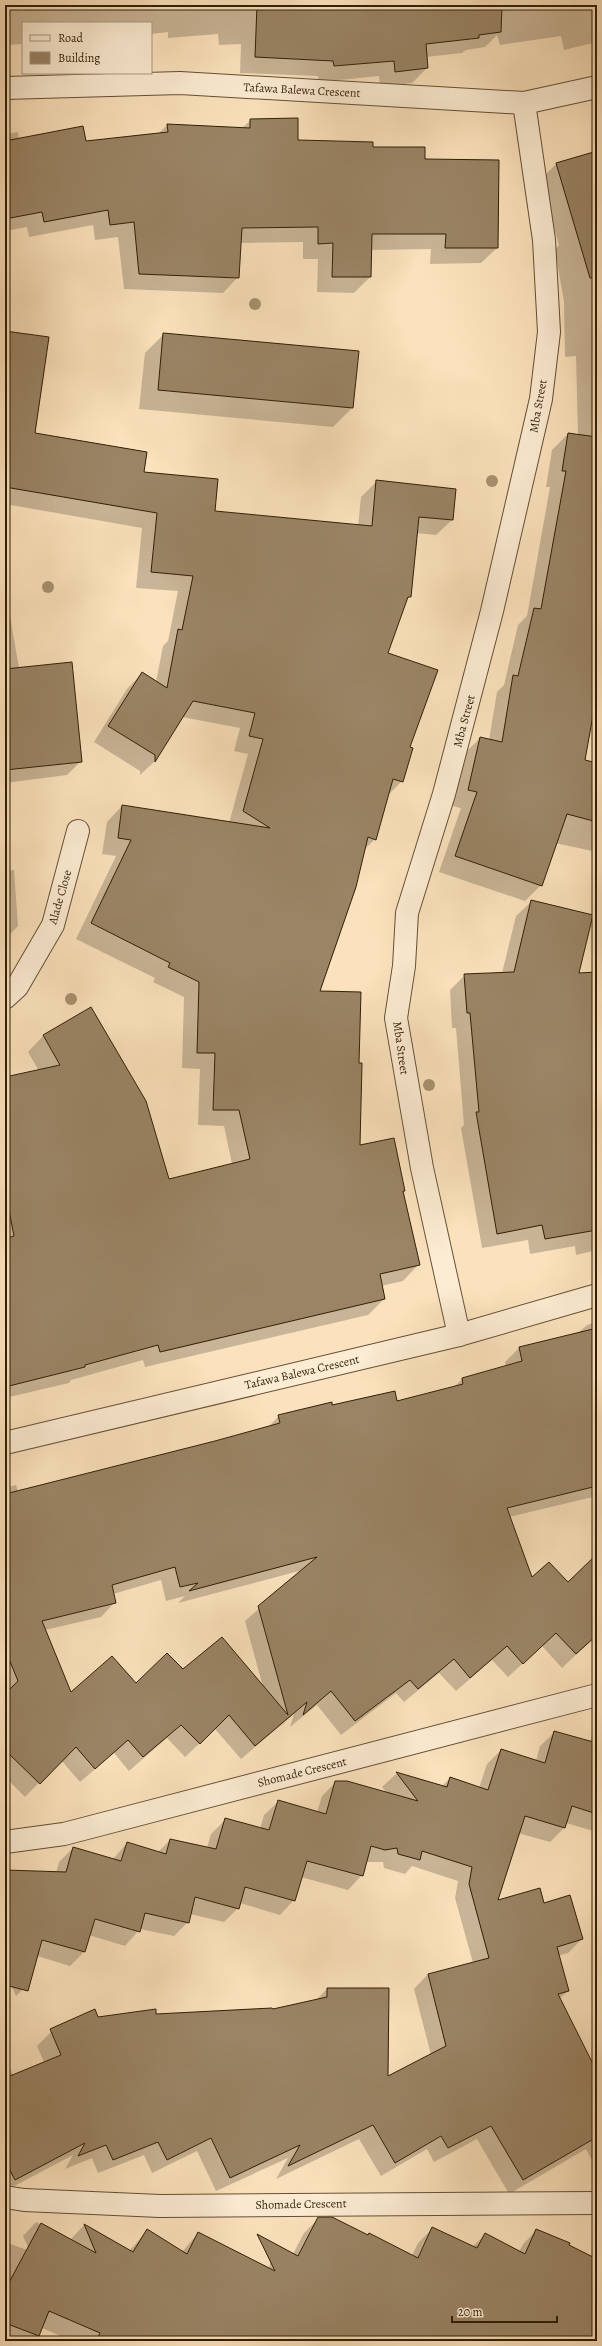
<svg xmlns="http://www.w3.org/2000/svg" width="602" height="2346" viewBox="0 0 602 2346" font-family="Alegreya,serif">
<rect width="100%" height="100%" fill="#fbe2bc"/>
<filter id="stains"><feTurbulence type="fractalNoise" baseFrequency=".005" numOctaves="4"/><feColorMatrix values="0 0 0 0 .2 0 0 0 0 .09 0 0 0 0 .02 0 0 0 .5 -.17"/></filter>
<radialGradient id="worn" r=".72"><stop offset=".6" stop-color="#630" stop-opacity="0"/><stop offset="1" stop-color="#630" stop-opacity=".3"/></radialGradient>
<g fill="#0003" fill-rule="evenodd">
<path d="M5,5H597V42L564,50L561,36L500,45L497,35L485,47L466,50L462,53L426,57L427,68L412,83L380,87L379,76L319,82L318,76L240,73L241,44L219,45L218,34L168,38V32L151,34V23H23V44L5,45Z"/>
<path d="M251,120L297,141L372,148L424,160L497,248L481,263L430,264L431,249L370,250V277L354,293L317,292L318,259H303V242L240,243L238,277L223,293L124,289L118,237L95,240L93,225L29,237L27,227L5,231V134L18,132L19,140L85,142L158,134L167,125L242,128Z"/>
<path d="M597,152V709L593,708L584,761L597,764V852L555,843L541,885L525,901L439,872L461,808L452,806L464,754L480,738L489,740L497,692L504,685L518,625L527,616L550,487H546L552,450L568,434L578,435L576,356L565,357L564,302L555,250L559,245L540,180L556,164Z"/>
<path d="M5,332L34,434L143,473L214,512L358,526L361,497L376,482L452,520L436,535L416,533L410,596L405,602L387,653L409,748L402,781L387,796L375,839L363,851L318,992L358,1064L359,1146L404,1191L402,1192L418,1265L403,1281L381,1286L384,1299L368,1315L145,1367L143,1360L71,1380L69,1383L5,1398V1078L39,1071L28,1052L43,1036L90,1008L168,1180L232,1164L224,1126L198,1125L200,1069L182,1068L184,997L153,982L155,978L76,939L116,856L102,854L107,822L122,806L229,823L248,754L234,751L240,728L182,717L155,761L140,775V771L94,742L127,689L142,673L156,682L163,646L168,641L178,591L136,588L142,528L5,504Z"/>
<path d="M164,334L352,408L333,427L139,409L145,353Z"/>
<path d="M7,599L19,668L81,761L67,775L5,783V600Z"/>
<path d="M14,870L18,926L5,939V871Z"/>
<path d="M532,901L578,974L597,973V1250L576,1255L575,1246L530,1254L528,1240L482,1248L461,1128L464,1125L456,1028H452L450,990L465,975L502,973L516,916Z"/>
<path d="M597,1322V1496L509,1517L532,1578L568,1584L597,1556V1639L595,1637L562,1668L542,1646L508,1677L492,1660L456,1691L439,1673L404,1702L396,1693L341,1735L317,1705L290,1727L294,1714L241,1759L215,1729L185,1757L167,1738L129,1771L114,1753L80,1782L61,1760L25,1797L5,1777V1488L16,1485L18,1492L267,1428L279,1416L332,1406L396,1402L454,1387L462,1379L506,1367L505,1362L519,1348L578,1333L587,1325ZM303,1570L245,1621L263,1687L183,1671L136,1685L71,1693L45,1630L101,1617L115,1602L113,1594L161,1580L166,1601L185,1596L178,1603Z"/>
<path d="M597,1730V1832L566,1823L564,1828L550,1842L518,1833L497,1901L544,1904L582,1939L568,1953L558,1956L568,1991L559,1999L590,2060L597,2057V2170L586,2149L509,2194L477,2139L434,2162L427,2149L381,2176L359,2139L276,2179L288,2158L216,2191L197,2151L152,2173L144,2155L98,2173L92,2158L65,2169L73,2155L5,2191V2064L7,2063L13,2075L44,2062L37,2046L51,2032L121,2036L272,2011L316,2000L327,1989L387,2078L431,2055L414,1989L428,1974L473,1963L455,1898L458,1881L412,1866L405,1874L384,1868L383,1862H365L362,1875L348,1890L301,1877L294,1900L280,1915L240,1903L238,1908L224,1922L190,1914L188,1922L174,1936L140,1929L125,1946L89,1935L84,1952L70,1966L37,1956L29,1983L16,1996L5,1972V1871L56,1873L59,1862L73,1848L113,1859L127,1843L158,1852L170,1840L207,1848L211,1834L225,1820L260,1829L264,1815L279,1801L317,1812L322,1796L336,1782L387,1793L382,1787L396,1774L442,1786L450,1778L479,1788L487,1764L501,1750L536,1761L540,1746L555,1732L590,1742L592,1735Z"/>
<path d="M319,2218L412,2256L418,2243L433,2228L472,2247L485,2235L519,2252L523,2244L537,2230L597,2260V2341H72L42,2328L33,2341H5V2242L30,2251L23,2236L36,2222L70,2240L84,2225L129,2251L147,2231L182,2252L198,2233L269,2269L270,2263L284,2249L293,2254L304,2233Z"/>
</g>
<g fill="#9a8465" stroke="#301f07" fill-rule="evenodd">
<path d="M257,5H502L501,32L479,35V38L426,44L428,68L395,72L394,61L334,66L333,61L255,57Z"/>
<path d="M298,118V140L373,142V147H425V159L499,160L498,248H445L446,234H372L371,277H332L333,243L318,244V227L242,228L239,278L139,274L134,222L110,225L108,210L44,222L42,212L5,219V141L83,126L86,141L168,132L167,124L250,128V119Z"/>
<path d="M597,151V277L590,278L556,163Z"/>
<path d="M5,331L49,337L35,433L147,452L144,472L218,479L215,511L372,526L376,480L456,489L453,520L419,517L411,597H408L388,653L438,670L410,747L413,748L403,782L393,779L376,840L368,837L356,887L320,991L361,992L359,1063H362L360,1145L394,1138L405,1191H403L420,1265L380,1274L385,1299L160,1352L158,1345L85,1365V1367L5,1387V1239L14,1236L5,1190V1077L60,1065L43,1035L91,1007L146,1101L169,1179L250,1159L239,1110H213L215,1053H197L199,982L168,967L170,963L91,923L131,840L118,838L122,805L270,828L243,811L263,739L249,736L255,713L193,701L155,762V755L108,726L142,672L167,688L178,629L182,630L193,576L151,572L157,513L5,487Z"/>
<path d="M163,333L359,351L353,408L158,390Z"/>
<path d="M568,433L597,437V693L585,760L597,763V822L567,814L542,886L455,856L477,792L468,790L480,737L502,742L513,675L518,676L534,608L541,609L566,471H562Z"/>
<path d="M72,662L82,762L5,770V669Z"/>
<path d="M531,900L593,915L579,973L597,972V1230L545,1239L542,1225L497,1234L476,1112H479L470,1013H467L464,974L514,972Z"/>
<path d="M597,1328V1486L507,1508L532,1577L549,1562L568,1582L597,1554V1635L576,1654L556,1633L523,1664L507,1646L470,1678L454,1659L418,1689L410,1680L355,1721L331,1691L303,1715L307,1702L255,1746L229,1715L200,1744L181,1725L143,1757L128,1740L95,1769L76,1747L40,1784L5,1750V1694L18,1681L5,1649V1494L215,1441L280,1423L278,1415L332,1402V1405L395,1391L397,1401L463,1384L462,1378L522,1361L519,1347ZM317,1557L258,1606L288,1715L222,1637L183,1669L167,1653L136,1683L112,1656L71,1692L42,1621L116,1603L112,1585L175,1567L180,1587L198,1583L189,1591Z"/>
<path d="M554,1731L597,1743V1814L572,1806L565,1828L525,1816L498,1900L540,1888L544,1903L570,1895L583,1939L557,1947L569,1991L558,1994L597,2072V2137L523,2180L491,2126L448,2148L441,2136L395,2163L373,2125L288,2166L300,2145L230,2178L211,2138L167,2160L158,2142L113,2160L106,2145L78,2156L85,2143L15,2180L5,2161V2078L61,2055L50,2029L95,2009L98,2017L156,2009V2014L272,2008L273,2009L327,1997V1988H389L388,2076L446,2046L428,1974L489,1958L469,1884L472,1867L422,1851L420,1860L398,1854L397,1848L385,1850L371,1846L363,1876L307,1861L295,1901L245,1887L239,1909L195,1897L189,1923L145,1913L140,1932L95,1919L85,1952L42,1940L28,1991L5,1985V1870L66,1872L73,1847L121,1861L127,1842L166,1854L170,1839L216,1849L225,1818L269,1830L278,1800L326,1814L335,1781H347L418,1801L396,1772L447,1787L450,1777L488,1790L501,1749L545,1763Z"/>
<path d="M318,2217H332L368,2235L369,2233L418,2258L432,2227L477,2248L485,2233L525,2254L536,2229L570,2243L569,2245L597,2259V2341H96L100,2333L49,2311L39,2336L5,2323V2290L41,2223L96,2253L84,2224L133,2252L147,2229L187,2254L198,2232L275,2271L257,2234L298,2256Z"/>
</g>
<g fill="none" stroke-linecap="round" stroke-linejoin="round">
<g stroke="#635034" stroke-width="24">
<g id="minor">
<path d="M5,88L180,83L524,103L597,87"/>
<path d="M5,998L17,987L53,925L78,831"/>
<path d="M459,1335L422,1168L396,1018L404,966L407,913L444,794L492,611L541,399L549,332L544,240L524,103"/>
<path d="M5,1443L459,1335L597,1295"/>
<path d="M5,1842L64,1834L597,1695"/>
<path d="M5,2197L24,2200L160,2206L597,2203"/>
</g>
</g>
<use href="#minor" stroke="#fcecd3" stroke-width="22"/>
</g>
<g fill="#a79271">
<circle cx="255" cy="304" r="6"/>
<circle cx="492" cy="481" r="6"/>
<circle cx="48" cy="587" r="6"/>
<circle cx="71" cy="999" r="6"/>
<circle cx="429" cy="1085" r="6"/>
</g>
<g text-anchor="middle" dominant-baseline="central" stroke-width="3.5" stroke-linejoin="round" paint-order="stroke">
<g font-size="12" fill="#301f07" stroke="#fcecd3">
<text transform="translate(302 90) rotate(3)">Tafawa Balewa Crescent</text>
<text transform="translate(538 406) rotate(-80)">Mba Street</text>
<text transform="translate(464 721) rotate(-75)">Mba Street</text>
<text transform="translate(60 897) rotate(-74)">Alade Close</text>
<text transform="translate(401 1048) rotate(82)">Mba Street</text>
<text transform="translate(302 1372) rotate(-13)">Tafawa Balewa Crescent</text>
<text transform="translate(302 1772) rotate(-14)">Shomade Crescent</text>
<text transform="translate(301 2204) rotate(-1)">Shomade Crescent</text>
</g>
</g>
<rect width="602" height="2346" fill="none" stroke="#fbe2bc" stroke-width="20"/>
<rect x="6" y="6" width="590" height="2334" fill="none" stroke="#301f07" stroke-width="2"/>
<rect x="10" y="10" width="582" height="2326" fill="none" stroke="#301f07"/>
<rect x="22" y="22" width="130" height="52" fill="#fcecd3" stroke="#aa9a81"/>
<rect x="30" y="35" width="20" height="6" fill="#fcecd3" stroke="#aa9a81"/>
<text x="58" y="42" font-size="12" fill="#301f07">Road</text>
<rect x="30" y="52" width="20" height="12" fill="#9a8465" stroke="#aa9a81"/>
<text x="58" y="62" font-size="12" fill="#301f07">Building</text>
<path d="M452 2316v6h105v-6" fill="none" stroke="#301f07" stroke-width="2"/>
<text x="458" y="2316" font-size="12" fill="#301f07" stroke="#fcecd3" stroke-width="3" paint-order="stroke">20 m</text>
<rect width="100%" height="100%" filter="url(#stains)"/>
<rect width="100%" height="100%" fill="url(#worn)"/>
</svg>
